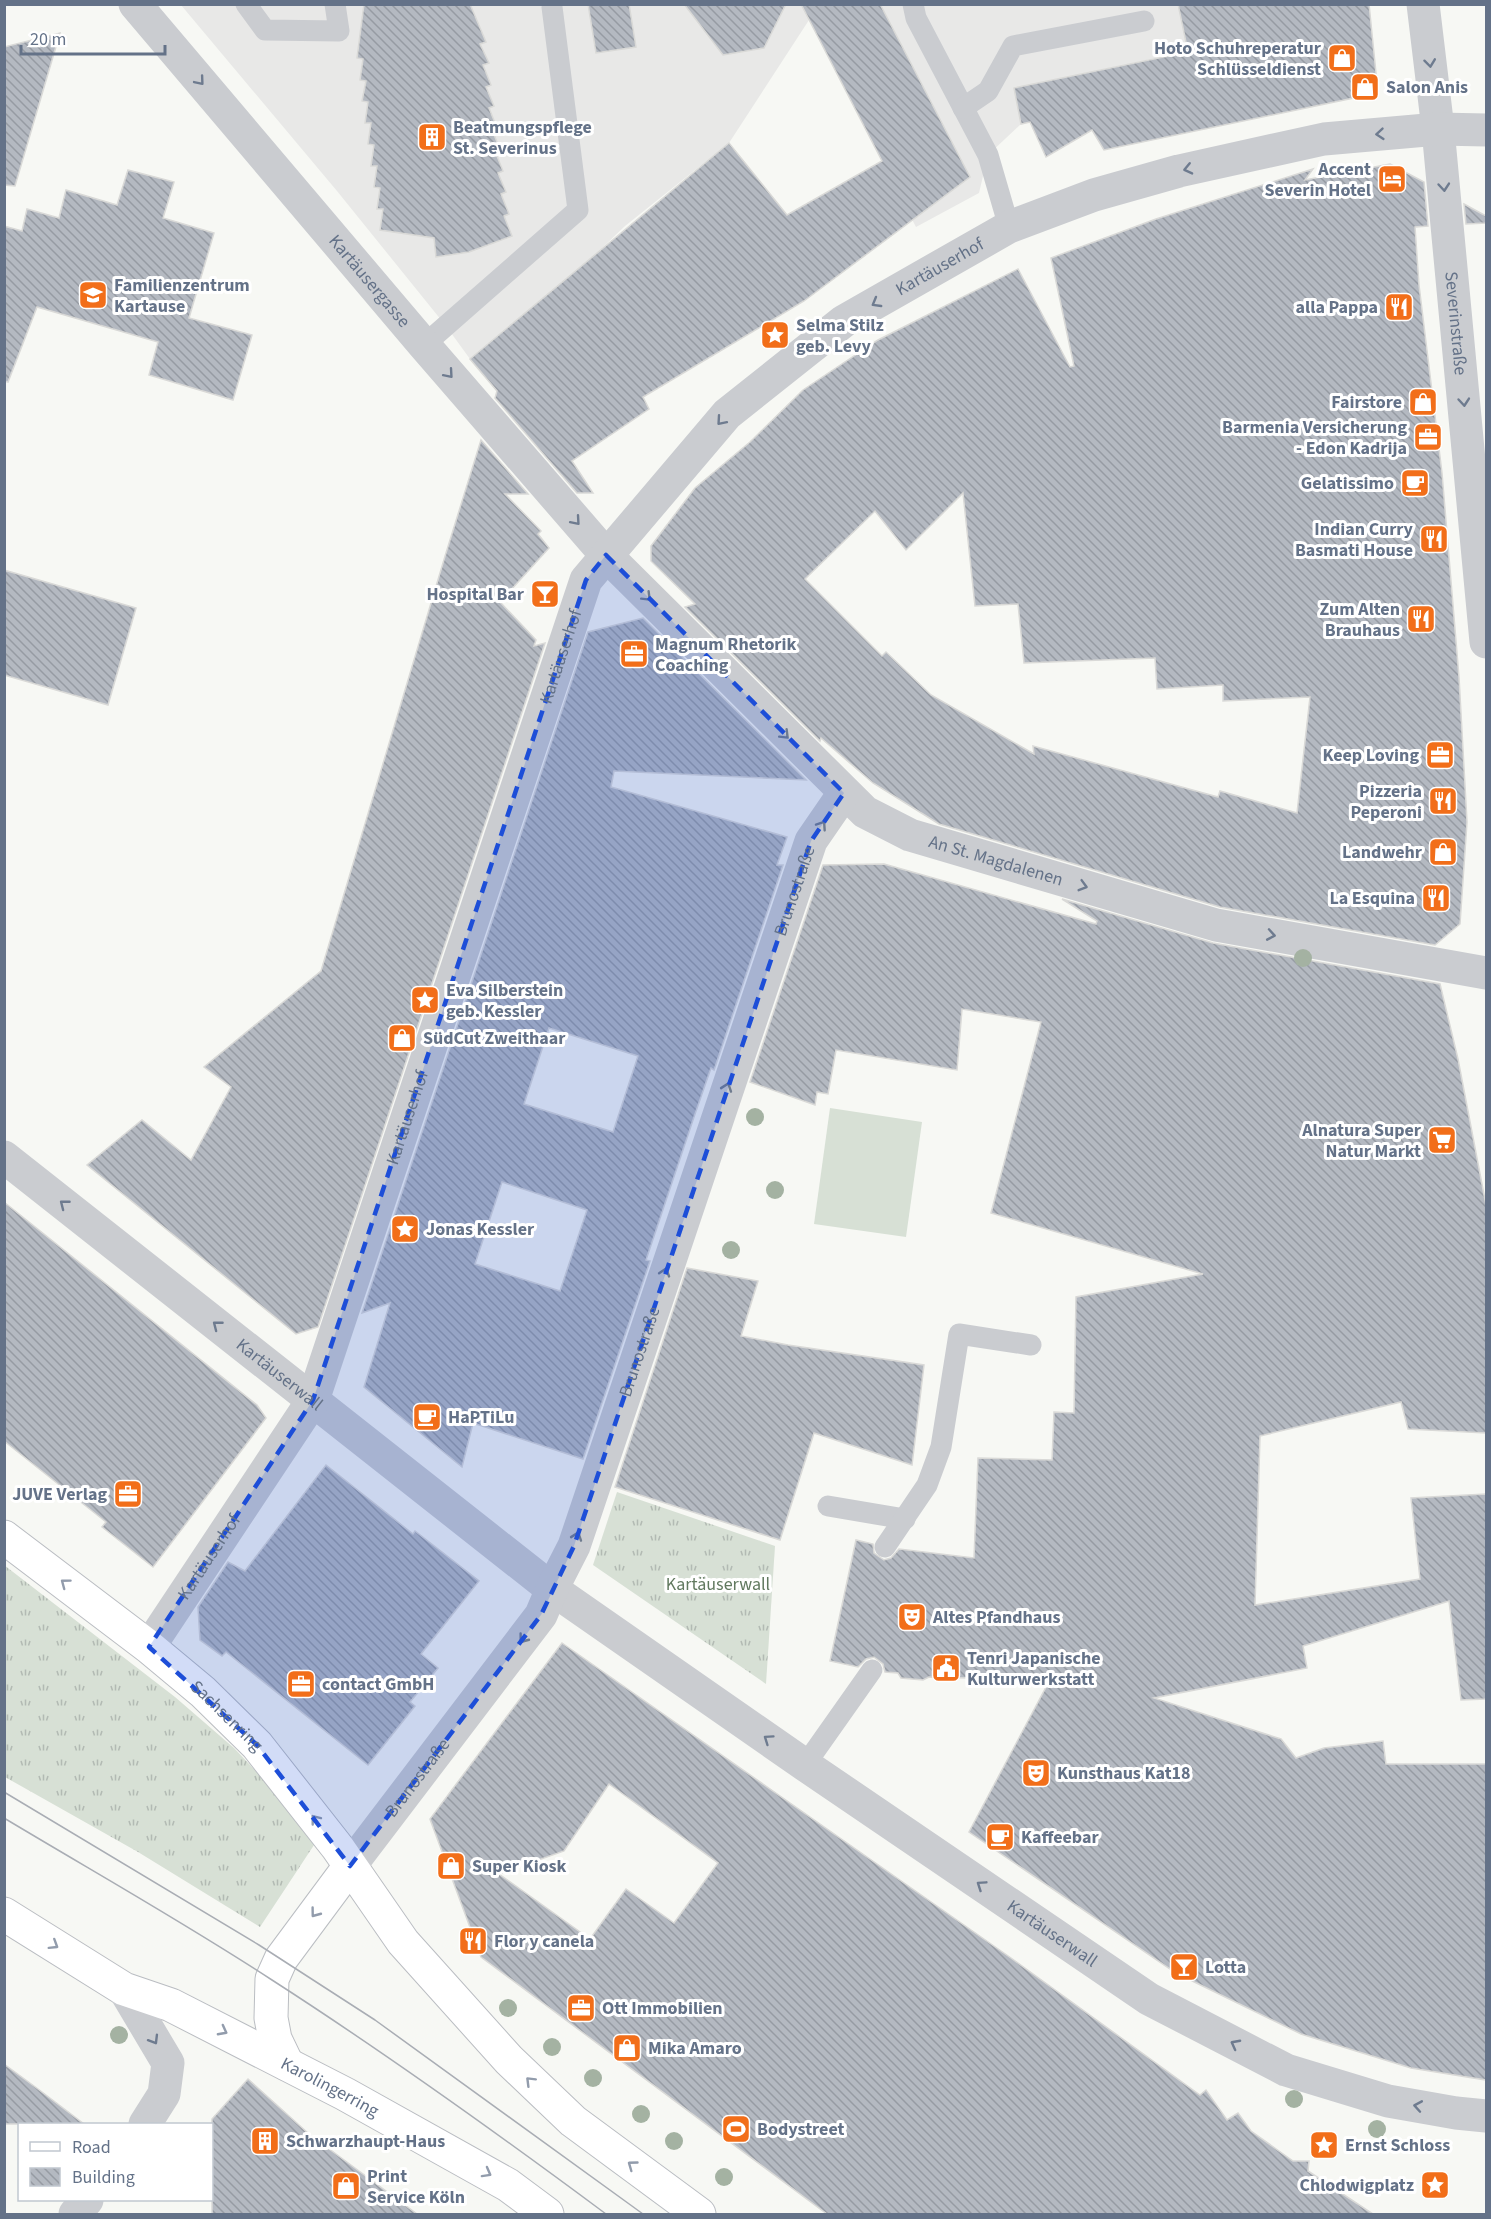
<svg xmlns="http://www.w3.org/2000/svg" width="1491" height="2219" viewBox="0 0 1491 2219" font-family="'Source Sans 3',sans-serif">
<defs>
<pattern id="grass-tufts" width="24" height="20" patternUnits="userSpaceOnUse" patternTransform="scale(1.5)"><rect width="24" height="20" fill="#d7e0d5"/><path d="M3 7l-1-3M5 7V3M7 7l1-3M15 17l-1-3M17 17v-4M19 17l1-3" fill="none" stroke="#b2bab3"/></pattern>
<pattern id="building-back-hatch" width="6" height="6" patternUnits="userSpaceOnUse" patternTransform="scale(1.5)"><rect width="6" height="6" fill="#b4b9c1"/><path d="M-1 5l2 2M0 0l6 6M5-1l2 2" fill="none" stroke="#969ba3"/></pattern>
</defs>
<rect width="100%" height="100%" fill="#f7f8f4"/>
<path fill="#e8e8e7" d="M1222,4L1227,43L1014,88L1021,124L988,155L979,193L916,227L809,20L729,143L625,226L599,251L470,359L446,326L337,191L181,5Z"/>
<g fill="url(#grass-tufts)">
<path d="M617,1492L775,1546L766,1684L593,1565Z"/>
<path d="M4,1565L175,1697L234,1748L273,1789L316,1842L260,1927L138,1852L5,1777Z"/>
</g>
<path fill="#d7e0d5" d="M830,1108L922,1122L906,1237L814,1224Z"/>
<g fill="url(#building-back-hatch)" stroke="#d9d9d7" stroke-width="1.5" fill-rule="evenodd">
<path d="M364,4H470L486,42L480,44L489,63L483,65L491,85L486,87L494,106L489,108L497,128L492,130L500,149L495,151L503,171L498,173L506,192L501,194L509,214L504,216L512,236L469,252L436,257L434,238L380,230L383,209H377L380,188L374,187L377,166H371L374,145L368,144L371,123H365L368,102L362,101L366,81L360,80L363,59L357,58Z"/>
<path d="M588,4H629L636,47L596,53Z"/>
<path d="M684,4H786L764,48L723,55Z"/>
<path d="M801,4H880L970,177L804,301L643,397L649,409L572,461L593,493H577L495,398L497,391L470,359L729,143L787,215L882,161Z"/>
<path d="M1178,4H1369L1377,83L1368,95L1104,150L1092,130L1046,157L1030,122L1021,124L1014,88L1188,52Z"/>
<path d="M60,33L15,186L4,185V47Z"/>
<path d="M1390,164L1424,182L1428,226L1415,227L1419,285L1442,473L1459,677L1467,822L1460,924L1435,945L1220,907L939,824L873,783L821,738L820,741L685,607L695,604L651,561V546L695,488L750,442L803,390L878,340L1018,269L1070,367L1074,366L1051,258L1156,219L1313,169L1305,180ZM963,493L975,606L1018,604L1024,663L1155,658L1157,689L1223,685V701L1310,697L1297,813L1220,791L1218,797L1033,746L1034,754L931,695L886,652L882,656L805,579L875,511L906,550Z"/>
<path d="M128,170L174,182L163,218L214,233L189,318L252,335L233,400L149,375L158,342L37,307L8,382L4,381V226L22,231L27,209L59,218L66,190L117,205Z"/>
<path d="M1464,204L1486,216V223L1466,224Z"/>
<path d="M481,440L528,494H505L541,531L538,534L549,548L500,602L536,640L534,646L545,643L318,1327L296,1334L87,1165L142,1120L191,1160L231,1087L204,1067L321,971L446,553Z"/>
<path d="M4,570L136,608L108,705L4,675Z"/>
<path d="M643,618L806,780L614,771L611,787L787,837L777,865H783L714,1070L711,1068L695,1114L646,1260L650,1261L583,1459L473,1423L462,1467L364,1387L390,1303L362,1313L588,632ZM549,1028L638,1056L613,1132L524,1104ZM502,1182L587,1210L560,1291L475,1264Z"/>
<path d="M884,864L1096,924L1097,921L1062,899L1213,943L1440,984L1458,1059L1486,1205V1433L1408,1429L1401,1402L1260,1436L1255,1605L1420,1579L1411,1498L1486,1494V1699L1461,1700L1449,1601L1303,1646L1307,1668L1154,1698L1281,1739L1296,1758L1324,1748L1383,1741L1386,1764H1486V2080L1411,2068L1301,2034L1176,1973L969,1832L1046,1687L969,1678L929,1677L923,1680L901,1678L898,1673L885,1672L883,1664L874,1657L866,1659L858,1667L830,1661L856,1540L873,1544L874,1553L884,1560L891,1558L899,1549L974,1558L978,1458L1052,1460L1054,1412L1074,1413L1076,1297L1203,1274L991,1213L1041,1022L962,1009L957,1070L836,1050L828,1094L817,1092L815,1105L750,1082L823,865Z"/>
<path d="M4,1202L257,1405L266,1418L153,1567L102,1527L106,1522L4,1441Z"/>
<path d="M687,1268L758,1281L741,1336L788,1345L924,1365L912,1465L814,1433L780,1540L615,1487Z"/>
<path d="M326,1465L413,1534L415,1531L479,1581L421,1654L438,1668L410,1702L415,1706L368,1765L226,1652L222,1656L200,1640L198,1607L228,1562L245,1571Z"/>
<path d="M562,1643L1011,1958L1200,2095L1206,2090L1227,2120L1238,2113L1251,2131L1293,2161H1309L1308,2171L1373,2214H827L481,1957L430,1819ZM609,1784L718,1863L674,1923L626,1889L590,1939L499,1874L564,1851Z"/>
<path d="M4,2064L38,2089L84,2124H4Z"/>
<path d="M248,2079L309,2134L417,2214H212V2119Z"/>
</g>
<g fill="none" stroke-linecap="round" stroke-linejoin="round">
<g stroke="#babdc2" stroke-width="35">
<g id="primary">
<path id="s6" d="M4,1537L149,1647L203,1692L257,1745L338,1848L403,1942L509,2060L573,2121L699,2214"/>
<path id="s7" d="M4,1914L124,1989L171,2005L345,2094L508,2185L547,2214"/>
<path d="M287,2064L275,2039L271,2018L272,1979L281,1959L350,1866"/>
</g>
</g>
<g stroke="#caccd0" stroke-width="21">
<path d="M246,4L265,30L339,31L335,4"/>
<path d="M913,4L916,18L988,155L1009,227"/>
<path d="M963,108L988,91L1013,46L1144,21"/>
<path d="M424,345L578,210L552,7"/>
<path d="M828,1506L905,1519"/>
<path d="M885,1547L927,1485L941,1447L959,1334L1031,1345"/>
<path d="M805,1765L872,1670"/>
</g>
<g stroke="#caccd0" stroke-width="33">
<path id="s1" d="M135,4L424,345L606,555L865,812L910,835L1216,925L1486,973"/>
<path id="s2" d="M1423,4L1438,129L1486,642"/>
<path id="s3" d="M4,1157L552,1589L805,1765L1149,1999L1286,2070L1388,2101L1456,2113L1486,2116"/>
<path id="s4" d="M149,1647L313,1400L586,580L727,414L844,321L1009,227L1094,195L1179,171L1324,139L1438,129L1486,130"/>
<path id="s5" d="M350,1866L541,1615L552,1589L574,1546L811,841L844,793"/>
<path d="M124,1989L168,2063L164,2094L145,2124"/>
<path d="M75,2214L87,2200"/>
</g>
<use href="#primary" stroke="#fff" stroke-width="33"/>
<g stroke="#a9adb4" stroke-width="1.5">
<path d="M4,1792L259,1945L375,2020L643,2214"/>
<path d="M4,1818C94,1872 185,1923 272,1980C387,2054 497,2133 606,2214"/>
</g>
</g>
<g fill="#a4b2a2">
<circle cx="1303" cy="958" r="9"/>
<circle cx="755" cy="1117" r="9"/>
<circle cx="775" cy="1190" r="9"/>
<circle cx="731" cy="1250" r="9"/>
<circle cx="508" cy="2008" r="9"/>
<circle cx="119" cy="2035" r="9"/>
<circle cx="552" cy="2047" r="9"/>
<circle cx="593" cy="2078" r="9"/>
<circle cx="1294" cy="2099" r="9"/>
<circle cx="641" cy="2114" r="9"/>
<circle cx="1377" cy="2129" r="9"/>
<circle cx="674" cy="2141" r="9"/>
<circle cx="724" cy="2177" r="9"/>
</g>
<defs><path id="oneway-chevron" d="M-2-3.5L2.5 0L-2 3.5" fill="none" stroke-width="1.6" stroke-linecap="round" stroke-linejoin="round" transform="scale(1.5)"/></defs>
<g stroke="#6e7b8f">
<use href="#oneway-chevron" transform="translate(1430 63) rotate(83)"/>
<use href="#oneway-chevron" transform="translate(200 81) rotate(50)"/>
<use href="#oneway-chevron" transform="translate(1380 134) rotate(175)"/>
<use href="#oneway-chevron" transform="translate(1188 169) rotate(167)"/>
<use href="#oneway-chevron" transform="translate(1444 187) rotate(85)"/>
<use href="#oneway-chevron" transform="translate(876 303) rotate(150)"/>
<use href="#oneway-chevron" transform="translate(449 374) rotate(49)"/>
<use href="#oneway-chevron" transform="translate(1464 402) rotate(85)"/>
<use href="#oneway-chevron" transform="translate(721 421) rotate(131)"/>
<use href="#oneway-chevron" transform="translate(576 521) rotate(49)"/>
<use href="#oneway-chevron" transform="translate(647 597) rotate(45)"/>
<use href="#oneway-chevron" transform="translate(785 735) rotate(45)"/>
<use href="#oneway-chevron" transform="translate(822 825) rotate(-56)"/>
<use href="#oneway-chevron" transform="translate(1083 886) rotate(16)"/>
<use href="#oneway-chevron" transform="translate(1271 935) rotate(10)"/>
<use href="#oneway-chevron" transform="translate(727 1087) rotate(-71)"/>
<use href="#oneway-chevron" transform="translate(64 1204) rotate(-142)"/>
<use href="#oneway-chevron" transform="translate(665 1272) rotate(-72)"/>
<use href="#oneway-chevron" transform="translate(217 1325) rotate(-142)"/>
<use href="#oneway-chevron" transform="translate(577 1536) rotate(-71)"/>
<use href="#oneway-chevron" transform="translate(523 1639) rotate(127)"/>
<use href="#oneway-chevron" transform="translate(768 1739) rotate(-145)"/>
<use href="#oneway-chevron" transform="translate(981 1885) rotate(-146)"/>
<use href="#oneway-chevron" transform="translate(154 2040) rotate(59)"/>
<use href="#oneway-chevron" transform="translate(1235 2044) rotate(-152)"/>
<use href="#oneway-chevron" transform="translate(1418 2106) rotate(-170)"/>
</g>
<g stroke="#929cac">
<use href="#oneway-chevron" transform="translate(65 1583) rotate(-143)"/>
<use href="#oneway-chevron" transform="translate(315 1819) rotate(-128)"/>
<use href="#oneway-chevron" transform="translate(315 1913) rotate(127)"/>
<use href="#oneway-chevron" transform="translate(54 1945) rotate(32)"/>
<use href="#oneway-chevron" transform="translate(223 2031) rotate(28)"/>
<use href="#oneway-chevron" transform="translate(530 2081) rotate(-135)"/>
<use href="#oneway-chevron" transform="translate(632 2165) rotate(-144)"/>
<use href="#oneway-chevron" transform="translate(487 2173) rotate(29)"/>
</g>
<path fill="#1d4ed8" fill-opacity="0.2" stroke="#1d4ed8" stroke-width="4.5" stroke-dasharray="12 8" stroke-linejoin="round" d="M606,555L844,793L811,841L574,1546L541,1615L350,1866L257,1745L149,1647L313,1400L586,580Z"/>
<defs>
<g id="shop-square" transform="scale(1.5)"><rect x="-9" y="-9" width="18" height="18" rx="4" fill="#f26e19" stroke="#fff"/><path d="M-5-2.5h2.3a2.7 3.5 0 0 1 5.4 0H5L5.5 6h-11ZM-1.5-2.5h3a1.5 2.3 0 0 0-3 0Z" fill="#fff"/></g>
<g id="building-square" transform="scale(1.5)"><rect x="-9" y="-9" width="18" height="18" rx="4" fill="#f26e19" stroke="#fff"/><path d="M-4-6H4V6H1V3H-1V6H-4ZM-2.5-4.3h1.7v1.8h-1.7ZM.8-4.3h1.7v1.8H.8ZM-2.5-1h1.7V.8h-1.7ZM.8-1h1.7V.8H.8Z" fill="#fff"/></g>
<g id="hotel-square" transform="scale(1.5)"><rect x="-9" y="-9" width="18" height="18" rx="4" fill="#f26e19" stroke="#fff"/><path d="M-6-4.5h1.5V1H6V5H4.5V3h-9V5H-6ZM-4 0a1.8 1.8 0 1 1 3.6 0ZM.5 0V-2.5h3Q6-2.5 6 0Z" fill="#fff"/></g>
<g id="school-square" transform="scale(1.5)"><rect x="-9" y="-9" width="18" height="18" rx="4" fill="#f26e19" stroke="#fff"/><path d="M0-5L7-2L0 1L-7-2ZM-4 1L0 2.5L4 1V4Q0 6-4 4Z" fill="#fff"/></g>
<g id="restaurant-square" transform="scale(1.5)"><rect x="-9" y="-9" width="18" height="18" rx="4" fill="#f26e19" stroke="#fff"/><path d="M-5-6h1v4h1v-4h1v4h1v-4h1v5L-1.5 .5V6h-2V.5L-5-1ZM5-6V6H3V1.5H1.5Q1.5-4 5-6Z" fill="#fff"/></g>
<g id="sight-square" transform="scale(1.5)"><rect x="-9" y="-9" width="18" height="18" rx="4" fill="#f26e19" stroke="#fff"/><path d="M0-6L1.8-2.2L6-1.7L2.9 1.2L3.7 5.4L0 3.3L-3.7 5.4L-2.9 1.2L-6-1.7L-1.8-2.2Z" fill="#fff"/></g>
<g id="office-square" transform="scale(1.5)"><rect x="-9" y="-9" width="18" height="18" rx="4" fill="#f26e19" stroke="#fff"/><path d="M-6-3h4V-5.5h4V-3h4V5H-6ZM-1-4.5V-3h2v-1.5ZM-6 0V1H6V0Z" fill="#fff"/></g>
<g id="cafe-square" transform="scale(1.5)"><rect x="-9" y="-9" width="18" height="18" rx="4" fill="#f26e19" stroke="#fff"/><path d="M-5.5-4.5H6V0H3Q3 3.5 0 3.5H-2.5Q-5.5 3.5-5.5 0ZM3-3.2v2h1.7v-2ZM-6 4.5H4V6H-6Z" fill="#fff"/></g>
<g id="bar-square" transform="scale(1.5)"><rect x="-9" y="-9" width="18" height="18" rx="4" fill="#f26e19" stroke="#fff"/><path d="M-6-5H6L.8 .8V4.5H3.5V6h-7V4.5H-.8V.8Z" fill="#fff"/></g>
<g id="supermarket-square" transform="scale(1.5)"><rect x="-9" y="-9" width="18" height="18" rx="4" fill="#f26e19" stroke="#fff"/><path d="M-6-5.5h2.5l.6 2H6L4.5 2H-2.5L-4.4-4H-6ZM-1.5 3.2a1.3 1.3 0 1 0 .1 0ZM3 3.2a1.3 1.3 0 1 0 .1 0Z" fill="#fff"/></g>
<g id="theatre-square" transform="scale(1.5)"><rect x="-9" y="-9" width="18" height="18" rx="4" fill="#f26e19" stroke="#fff"/><path d="M-5-5.5Q0-4 5-5.5V0Q5 5 0 6Q-5 5-5 0ZM-3.3-2.5H-1v1.5H-3.3ZM1-2.5H3.3v1.5H1ZM-2.8 1Q0 5.5 2.8 1Z" fill="#fff"/></g>
<g id="civic-square" transform="scale(1.5)"><rect x="-9" y="-9" width="18" height="18" rx="4" fill="#f26e19" stroke="#fff"/><path d="M-.6-6.5H3V-4.5H.6V-3L4-1V1h2V6H-6V1h2V-1L-.6-3ZM-1.2 2.5V6h2.4V2.5Z" fill="#fff"/></g>
<g id="stadium-square" transform="scale(1.5)"><rect x="-9" y="-9" width="18" height="18" rx="4" fill="#f26e19" stroke="#fff"/><path d="M0-5a6.5 5 0 1 0 0 10a6.5 5 0 1 0 0-10ZM-3.5-1.8h7v3.6h-7Z" fill="#fff"/></g>
</defs>
<g fill-rule="evenodd">
<use href="#shop-square" x="1342" y="58"/>
<use href="#shop-square" x="1365" y="87"/>
<use href="#building-square" x="432" y="137"/>
<use href="#hotel-square" x="1392" y="179"/>
<use href="#school-square" x="93" y="295"/>
<use href="#restaurant-square" x="1399" y="307"/>
<use href="#sight-square" x="775" y="335"/>
<use href="#shop-square" x="1423" y="402"/>
<use href="#office-square" x="1428" y="437"/>
<use href="#cafe-square" x="1415" y="483"/>
<use href="#restaurant-square" x="1434" y="539"/>
<use href="#bar-square" x="545" y="594"/>
<use href="#restaurant-square" x="1421" y="619"/>
<use href="#office-square" x="634" y="654"/>
<use href="#office-square" x="1440" y="755"/>
<use href="#restaurant-square" x="1443" y="801"/>
<use href="#shop-square" x="1443" y="852"/>
<use href="#restaurant-square" x="1436" y="898"/>
<use href="#sight-square" x="425" y="1000"/>
<use href="#shop-square" x="402" y="1038"/>
<use href="#supermarket-square" x="1442" y="1140"/>
<use href="#sight-square" x="405" y="1229"/>
<use href="#cafe-square" x="427" y="1417"/>
<use href="#office-square" x="128" y="1494"/>
<use href="#theatre-square" x="912" y="1617"/>
<use href="#civic-square" x="946" y="1668"/>
<use href="#office-square" x="301" y="1684"/>
<use href="#theatre-square" x="1036" y="1773"/>
<use href="#cafe-square" x="1000" y="1837"/>
<use href="#shop-square" x="451" y="1866"/>
<use href="#restaurant-square" x="473" y="1941"/>
<use href="#bar-square" x="1184" y="1967"/>
<use href="#office-square" x="581" y="2008"/>
<use href="#shop-square" x="627" y="2048"/>
<use href="#stadium-square" x="736" y="2129"/>
<use href="#building-square" x="265" y="2141"/>
<use href="#sight-square" x="1324" y="2145"/>
<use href="#sight-square" x="1435" y="2185"/>
<use href="#shop-square" x="346" y="2186"/>
</g>
<g text-anchor="middle" dominant-baseline="central" stroke-width="6" stroke-linejoin="round" paint-order="stroke">
<g font-size="18" font-weight="bold" fill="#647288" stroke="#fff" text-anchor="start">
<text x="1321" y="48" text-anchor="end">Hoto Schuhreperatur<tspan x="1321" dy="21">Schlüsseldienst</tspan></text>
<text x="1386" y="87">Salon Anis</text>
<text x="453" y="127">Beatmungspflege<tspan x="453" dy="21">St. Severinus</tspan></text>
<text x="1371" y="169" text-anchor="end">Accent<tspan x="1371" dy="21">Severin Hotel</tspan></text>
<text x="114" y="285">Familienzentrum<tspan x="114" dy="21">Kartause</tspan></text>
<text x="1378" y="307" text-anchor="end">alla Pappa</text>
<text x="796" y="325">Selma Stilz<tspan x="796" dy="21">geb. Levy</tspan></text>
<text x="1402" y="402" text-anchor="end">Fairstore</text>
<text x="1407" y="427" text-anchor="end">Barmenia Versicherung<tspan x="1407" dy="21">- Edon Kadrija</tspan></text>
<text x="1394" y="483" text-anchor="end">Gelatissimo</text>
<text x="1413" y="529" text-anchor="end">Indian Curry<tspan x="1413" dy="21">Basmati House</tspan></text>
<text x="524" y="594" text-anchor="end">Hospital Bar</text>
<text x="1400" y="609" text-anchor="end">Zum Alten<tspan x="1400" dy="21">Brauhaus</tspan></text>
<text x="655" y="644">Magnum Rhetorik<tspan x="655" dy="21">Coaching</tspan></text>
<text x="1419" y="755" text-anchor="end">Keep Loving</text>
<text x="1422" y="791" text-anchor="end">Pizzeria<tspan x="1422" dy="21">Peperoni</tspan></text>
<text x="1422" y="852" text-anchor="end">Landwehr</text>
<text x="1415" y="898" text-anchor="end">La Esquina</text>
<text x="446" y="990">Eva Silberstein<tspan x="446" dy="21">geb. Kessler</tspan></text>
<text x="423" y="1038">SüdCut Zweithaar</text>
<text x="1421" y="1130" text-anchor="end">Alnatura Super<tspan x="1421" dy="21">Natur Markt</tspan></text>
<text x="426" y="1229">Jonas Kessler</text>
<text x="448" y="1417">HaPTiLu</text>
<text x="107" y="1494" text-anchor="end">JUVE Verlag</text>
<text x="933" y="1617">Altes Pfandhaus</text>
<text x="967" y="1658">Tenri Japanische<tspan x="967" dy="21">Kulturwerkstatt</tspan></text>
<text x="322" y="1684">contact GmbH</text>
<text x="1057" y="1773">Kunsthaus Kat18</text>
<text x="1021" y="1837">Kaffeebar</text>
<text x="472" y="1866">Super Kiosk</text>
<text x="494" y="1941">Flor y canela</text>
<text x="1205" y="1967">Lotta</text>
<text x="602" y="2008">Ott Immobilien</text>
<text x="648" y="2048">Mika Amaro</text>
<text x="757" y="2129">Bodystreet</text>
<text x="286" y="2141">Schwarzhaupt-Haus</text>
<text x="1345" y="2145">Ernst Schloss</text>
<text x="367" y="2176">Print<tspan x="367" dy="21">Service Köln</tspan></text>
<text x="1414" y="2185" text-anchor="end">Chlodwigplatz</text>
</g>
<g font-size="18" fill="#647288" stroke="#fff">
<text stroke="none"><textPath href="#s4" startOffset="1638">Kartäuserhof</textPath></text>
<text stroke="none"><textPath href="#s1" startOffset="363">Kartäusergasse</textPath></text>
<text stroke="none"><textPath href="#s2" startOffset="321">Severinstraße</textPath></text>
<text stroke="none"><textPath href="#s4" startOffset="1080">Kartäuserhof</textPath></text>
<text stroke="none"><textPath href="#s1" startOffset="1230">An St. Magdalenen</textPath></text>
<text stroke="none"><textPath href="#s5" startOffset="1083">Brunostraße</textPath></text>
<text stroke="none"><textPath href="#s4" startOffset="594">Kartäuserhof</textPath></text>
<text stroke="none"><textPath href="#s5" startOffset="597">Brunostraße</textPath></text>
<text stroke="none"><textPath href="#s3" startOffset="351">Kartäuserwall</textPath></text>
<text stroke="none"><textPath href="#s4" startOffset="108">Kartäuserhof</textPath></text>
<text stroke="none"><textPath href="#s6" startOffset="286">Sachsenring</textPath></text>
<text stroke="none"><textPath href="#s5" startOffset="111">Brunostraße</textPath></text>
<text stroke="none"><textPath href="#s3" startOffset="1305">Kartäuserwall</textPath></text>
<text stroke="none"><textPath href="#s7" startOffset="370">Karolingerring</textPath></text>
</g>
<g font-size="18" fill="#61795f" stroke="#fff">
<text x="718" y="1584">Kartäuserwall</text>
</g>
</g>
<rect width="1491" height="2219" fill="none" stroke="#647288" stroke-width="12"/>
<rect x="18" y="2123" width="195" height="78" fill="#ffffff" stroke="#c1c7cf" stroke-width="1.5"/>
<rect x="30" y="2142" width="30" height="9" fill="#ffffff" stroke="#c1c7cf" stroke-width="1.5"/>
<text x="72" y="2153" font-size="18" fill="#647288">Road</text>
<rect x="30" y="2168" width="30" height="18" fill="url(#building-back-hatch)" stroke="#c1c7cf" stroke-width="1.5"/>
<text x="72" y="2183" font-size="18" fill="#647288">Building</text>
<path d="M21 45v9h144v-9" fill="none" stroke="#647288" stroke-width="3"/>
<text x="30" y="45" font-size="18" fill="#647288" stroke="#ffffff" stroke-width="4.5" paint-order="stroke">20 m</text>
</svg>
